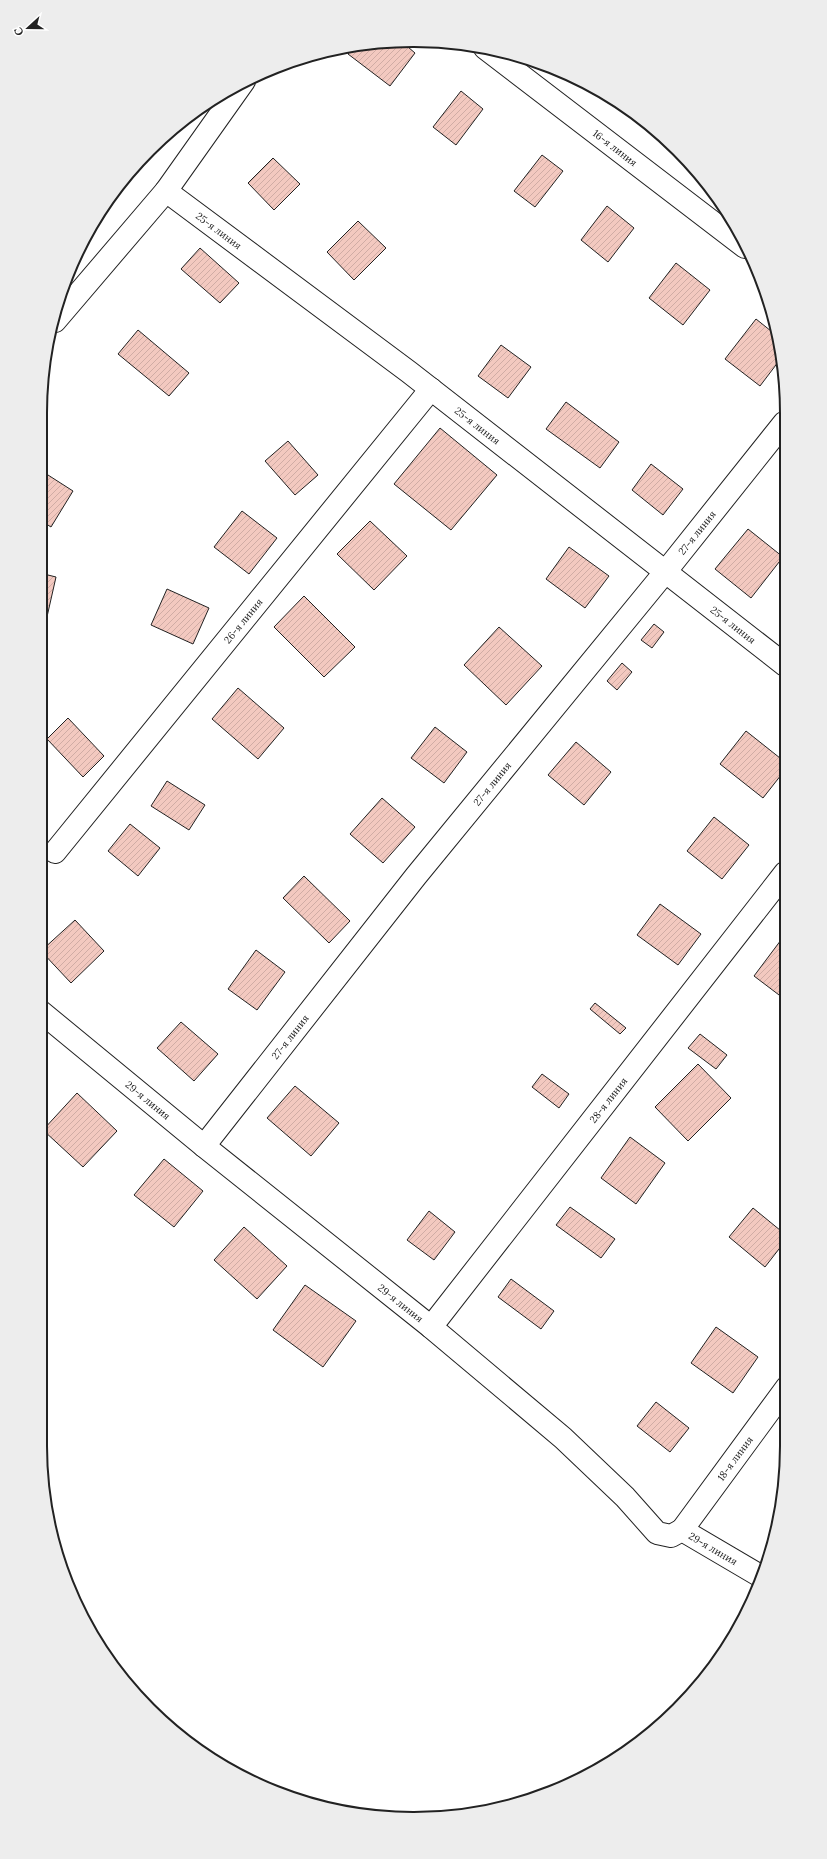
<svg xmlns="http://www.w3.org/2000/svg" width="827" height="1859" viewBox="0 0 827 1859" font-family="Lora,serif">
<defs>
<pattern id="building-hatch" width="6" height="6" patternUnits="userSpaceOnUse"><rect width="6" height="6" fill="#f3c9c0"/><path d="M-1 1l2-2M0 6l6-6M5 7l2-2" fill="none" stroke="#d0aca5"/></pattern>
</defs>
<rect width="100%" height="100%" fill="#fff"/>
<g fill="url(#building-hatch)" stroke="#222">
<path d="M389,41H401L415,53L390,86L348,54L353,47Z"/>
<path d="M461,91L483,109L456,145L433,127Z"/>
<path d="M542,155L563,171L535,207L514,191Z"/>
<path d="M273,158L300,184L274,210L248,183Z"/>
<path d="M607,206L634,228L608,262L581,240Z"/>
<path d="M358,221L386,248L354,280L327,252Z"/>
<path d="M200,248L239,283L220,303L181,269Z"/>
<path d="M676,263L710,290L683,325L649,298Z"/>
<path d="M756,319L776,335L782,357L760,386L725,359Z"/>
<path d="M138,330L189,373L169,396L118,354Z"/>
<path d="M501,345L531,367L508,398L478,376Z"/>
<path d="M566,402L619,442L600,468L546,429Z"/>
<path d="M440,428L497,475L451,530L394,484Z"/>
<path d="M288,441L318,475L295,495L265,461Z"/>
<path d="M651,464L683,489L663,515L632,490Z"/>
<path d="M48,475L73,491L51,527L40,520V488Z"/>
<path d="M242,511L277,538L249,574L214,547Z"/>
<path d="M370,521L407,556L374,590L337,554Z"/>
<path d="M748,529L783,557L751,598L715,569Z"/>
<path d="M569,547L609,576L585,608L546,579Z"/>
<path d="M40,573L56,577L42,639H40Z"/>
<path d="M167,589L209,608L193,644L151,625Z"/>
<path d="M304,596L355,647L324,677L274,627Z"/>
<path d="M654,624L664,632L652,648L641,640Z"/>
<path d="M499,627L542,666L506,705L464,665Z"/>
<path d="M622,663L632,672L617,690L607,681Z"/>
<path d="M238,688L284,728L258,759L212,719Z"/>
<path d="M68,718L104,756L83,777L47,739Z"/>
<path d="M435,727L467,752L444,783L411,758Z"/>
<path d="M746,731L785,762V770L763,798L720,764Z"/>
<path d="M576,742L611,772L584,805L548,775Z"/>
<path d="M167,781L205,805L189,830L151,806Z"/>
<path d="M382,798L415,827L383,863L350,834Z"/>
<path d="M714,817L749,845L722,879L687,851Z"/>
<path d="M130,824L160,848L138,876L108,851Z"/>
<path d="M304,876L350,921L329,943L283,898Z"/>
<path d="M660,904L701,934L678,965L637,935Z"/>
<path d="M75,920L104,951L71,983L41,951Z"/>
<path d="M784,936L786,994L783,998L754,976Z"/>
<path d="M256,950L285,972L257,1010L228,989Z"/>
<path d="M595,1003L626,1028L620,1034L590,1009Z"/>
<path d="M181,1022L218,1054L194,1081L157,1048Z"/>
<path d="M700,1034L727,1055L716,1069L688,1048Z"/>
<path d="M698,1064L731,1098L688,1141L655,1107Z"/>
<path d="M542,1074L569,1094L559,1108L532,1087Z"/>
<path d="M295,1086L339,1123L311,1156L267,1118Z"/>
<path d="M77,1093L117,1131L83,1167L43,1130Z"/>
<path d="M630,1137L665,1163L636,1204L601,1178Z"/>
<path d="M164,1159L203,1191L174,1227L134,1195Z"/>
<path d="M570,1207L615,1239L601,1258L556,1225Z"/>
<path d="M753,1208L786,1235V1240L765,1267L729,1237Z"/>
<path d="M429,1211L455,1232L434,1260L407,1240Z"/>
<path d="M244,1227L287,1266L257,1299L214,1260Z"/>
<path d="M511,1279L554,1311L541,1329L498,1297Z"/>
<path d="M305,1285L356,1321L323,1367L273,1330Z"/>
<path d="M716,1327L758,1357L733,1393L691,1363Z"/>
<path d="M656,1402L689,1428L670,1452L637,1426Z"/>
</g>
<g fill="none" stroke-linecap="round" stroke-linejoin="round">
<g stroke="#222" stroke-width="24">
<g id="minor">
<path id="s1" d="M166,191L409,372L785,665"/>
<path d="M55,321L166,191L244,81"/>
<path id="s2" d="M55,852L431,389"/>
<path id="s3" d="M40,1011L204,1146L431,1327L563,1438L625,1497L657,1533L671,1536L682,1530L762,1577"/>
<path id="s4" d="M204,1146L416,876L666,571L784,423"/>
<path id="s5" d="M431,1327L785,873"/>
<path id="s6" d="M682,1530L787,1387"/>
</g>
</g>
<g stroke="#222" stroke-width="24">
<g id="tertiary">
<path id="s7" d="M485,48L745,247"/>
</g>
</g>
<use href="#minor" stroke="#fff" stroke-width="22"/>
<use href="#tertiary" stroke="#fff" stroke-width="22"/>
</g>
<g text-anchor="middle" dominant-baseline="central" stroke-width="3" stroke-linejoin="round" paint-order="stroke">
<g font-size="10" fill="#222" stroke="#fff">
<text stroke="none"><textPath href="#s7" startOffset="164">16-я линия</textPath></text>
<text stroke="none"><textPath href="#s1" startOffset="66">25-я линия</textPath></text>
<text stroke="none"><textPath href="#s1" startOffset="390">25-я линия</textPath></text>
<text stroke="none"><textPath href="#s4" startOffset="787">27-я линия</textPath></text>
<text stroke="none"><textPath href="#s2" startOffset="298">26-я линия</textPath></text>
<text stroke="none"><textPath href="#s1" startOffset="714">25-я линия</textPath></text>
<text stroke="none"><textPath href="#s4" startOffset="463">27-я линия</textPath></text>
<text stroke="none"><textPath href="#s4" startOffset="139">27-я линия</textPath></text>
<text stroke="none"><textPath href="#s5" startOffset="288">28-я линия</textPath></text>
<text stroke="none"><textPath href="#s3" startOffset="140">29-я линия</textPath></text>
<text stroke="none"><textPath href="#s3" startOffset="464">29-я линия</textPath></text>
<text stroke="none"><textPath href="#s6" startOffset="89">18-я линия</textPath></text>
<text stroke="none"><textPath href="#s3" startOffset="872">29-я линия</textPath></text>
</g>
</g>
<path d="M0 0H827V1859H0ZM413 47H414A366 366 0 0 1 780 413V1446A366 366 0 0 1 414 1812H413A366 366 0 0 1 47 1446V413A366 366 0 0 1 413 47Z" fill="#ededed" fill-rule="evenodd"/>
<path fill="none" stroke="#222" stroke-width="2" d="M413 47H414A366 366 0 0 1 780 413V1446A366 366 0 0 1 414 1812H413A366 366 0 0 1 47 1446V413A366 366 0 0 1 413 47Z"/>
<g transform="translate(28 28) rotate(249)" stroke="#ffffff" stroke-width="3" paint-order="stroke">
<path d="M0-3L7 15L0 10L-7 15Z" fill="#222222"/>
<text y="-6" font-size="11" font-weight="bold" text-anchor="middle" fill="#222222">С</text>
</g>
</svg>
